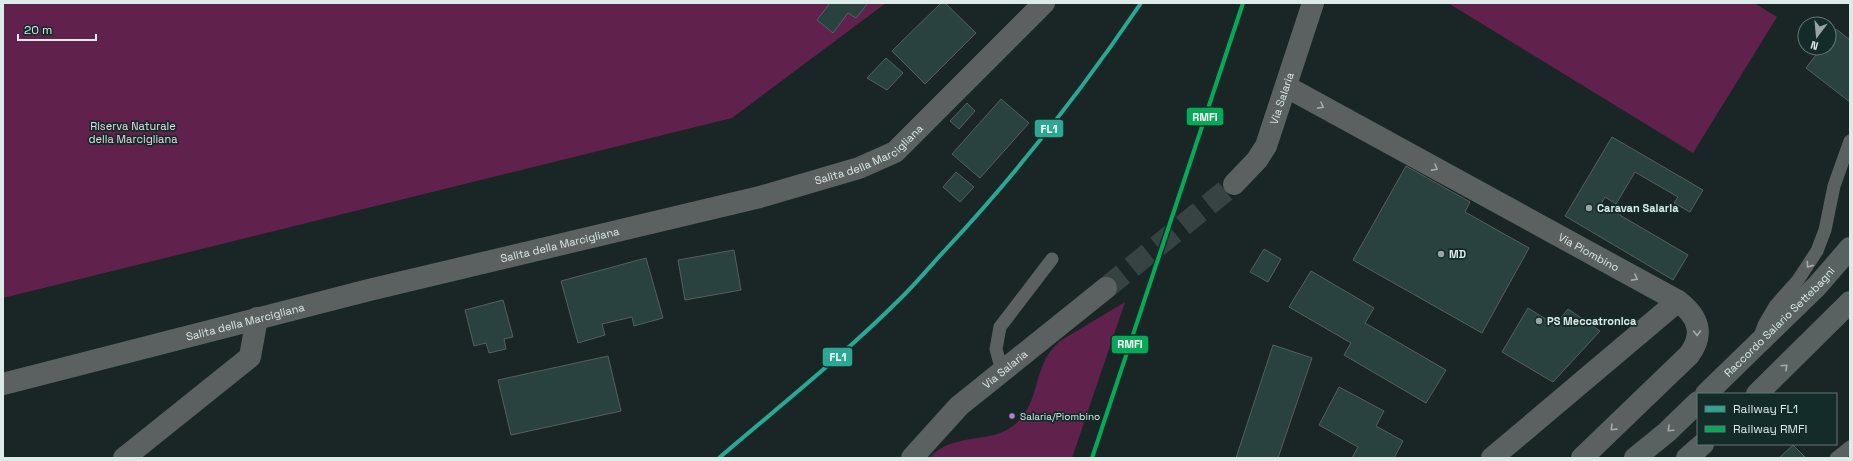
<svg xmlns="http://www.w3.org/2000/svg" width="1853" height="461" viewBox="0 0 1853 461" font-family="'Space Grotesk',sans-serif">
<rect width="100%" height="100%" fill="#192625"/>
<g fill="#60224c">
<path d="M3,3H886L732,118L3,298Z"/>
<path d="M1448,3H1754L1777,17L1693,153Z"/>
<path d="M1125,302L1072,458H929C952,432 990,444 1013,426C1036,408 1034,381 1046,358C1050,351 1055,346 1060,341Z"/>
</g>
<g fill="#29413f" stroke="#54605e">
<path d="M830,3H868L856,18L848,13L833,33L817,20Z"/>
<path d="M941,3H945L976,33L925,84L892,51Z"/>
<path d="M1836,29L1850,40V102L1806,68L1821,48H1829V38Z"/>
<path d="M886,58L903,73L887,90L867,78Z"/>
<path d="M1001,99L1029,123L980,178L952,154Z"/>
<path d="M967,103L975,111L959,129L950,121Z"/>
<path d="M1612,137L1703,190L1690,212L1674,203L1678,197L1635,172L1616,204L1605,197L1601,204L1688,255L1673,280L1565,216Z"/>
<path d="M1406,166L1470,202L1465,212L1529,248L1482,333L1353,260Z"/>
<path d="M956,172L974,187L960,202L943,187Z"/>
<path d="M1264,249L1281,259L1268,282L1250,272Z"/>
<path d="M734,250L741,290L685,300L678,260Z"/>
<path d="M646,258L663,318L634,326L632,317L602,324L605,335L578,343L561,281Z"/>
<path d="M1311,271L1374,308L1365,323L1446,370L1426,403L1344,355L1351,343L1289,307Z"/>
<path d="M503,300L513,337L504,339L506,349L489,353L486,343L474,346L465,310Z"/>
<path d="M1528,308L1555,325L1568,309L1600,331L1553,382L1502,352Z"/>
<path d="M1273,345L1312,358L1278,458H1236Z"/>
<path d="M608,356L621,411L511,435L498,380Z"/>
<path d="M1339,387L1384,411L1376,426L1403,441L1394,458H1352L1358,447L1319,425Z"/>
<path d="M1793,445L1806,458H1779Z"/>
</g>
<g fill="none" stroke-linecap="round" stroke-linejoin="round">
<path stroke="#364342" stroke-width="22" stroke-dasharray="22 11" stroke-linecap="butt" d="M1106,288L1234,184"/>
<g stroke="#5b6160" stroke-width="13">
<path d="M1760,336L1764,325L1775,306L1798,280L1817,251L1825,230L1834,186L1850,141"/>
<path d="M1002,371L996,349L1000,327L1052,259"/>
<path d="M1836,458L1850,447"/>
</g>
<g stroke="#5b6160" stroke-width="22">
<path id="s1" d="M1287,87L1678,301C1698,316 1705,334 1689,355L1582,458"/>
<path id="s2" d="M3,384L369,290L760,197L859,168L895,152L1044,3"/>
<path d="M124,458L250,357L257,318"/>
<path d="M1492,458L1678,301"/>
</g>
<g stroke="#5b6160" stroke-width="22">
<path id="s3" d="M1234,184L1257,160L1266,146L1313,3"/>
<path id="s4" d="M912,458L959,406L1106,288"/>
</g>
<g stroke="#596260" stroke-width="22">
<path id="s5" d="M1706,394L1817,286L1850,248"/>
<path d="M1757,394L1850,302"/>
<path d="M1635,458L1667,432L1698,402"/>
<path d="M1687,458L1703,444"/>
</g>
<g stroke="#132c29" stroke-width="7">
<path id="rail-1" d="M719,458C781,405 845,354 902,297C918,281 932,264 947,248C1018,172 1082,90 1141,3"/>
</g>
<g stroke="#132c29" stroke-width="7">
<path id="rail-2" d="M1092,458L1243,3"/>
</g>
<use href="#rail-1" stroke="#2da692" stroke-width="4"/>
<use href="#rail-2" stroke="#06aa56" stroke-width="4"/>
</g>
<defs><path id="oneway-chevron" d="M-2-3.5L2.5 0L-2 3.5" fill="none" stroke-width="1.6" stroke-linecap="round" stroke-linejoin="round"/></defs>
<g stroke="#a2acab">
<use href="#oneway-chevron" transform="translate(1321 106) rotate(29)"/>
<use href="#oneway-chevron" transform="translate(1435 168) rotate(29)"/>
<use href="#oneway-chevron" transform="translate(1809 265) rotate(125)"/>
<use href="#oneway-chevron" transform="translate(1635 278) rotate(29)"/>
<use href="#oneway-chevron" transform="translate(1697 333) rotate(90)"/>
<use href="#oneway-chevron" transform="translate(1613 428) rotate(136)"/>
</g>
<g stroke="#a1adab">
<use href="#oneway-chevron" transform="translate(1785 367) rotate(-43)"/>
<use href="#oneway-chevron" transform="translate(1670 429) rotate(137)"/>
</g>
<g fill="#98a5a4" stroke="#132c29" stroke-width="1.5">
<circle cx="1589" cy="208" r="4"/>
<circle cx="1441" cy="254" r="4"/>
<circle cx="1539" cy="321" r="4"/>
</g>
<circle fill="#bd7bd9" stroke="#132c29" stroke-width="1.5" cx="1012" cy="416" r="3.5"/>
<g text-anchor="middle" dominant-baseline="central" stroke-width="3.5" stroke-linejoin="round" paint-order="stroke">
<g font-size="10" fill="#dceae8" stroke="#132c29" text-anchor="start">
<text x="1020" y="416">Salaria/Piombino</text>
</g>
<g font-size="11" fill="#dceae8" stroke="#132c29">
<text stroke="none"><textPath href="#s3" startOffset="100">Via Salaria</textPath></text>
<text stroke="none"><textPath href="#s2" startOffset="898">Salita della Marcigliana</textPath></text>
<text stroke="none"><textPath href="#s2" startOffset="574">Salita della Marcigliana</textPath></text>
<text stroke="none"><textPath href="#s1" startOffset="344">Via Piombino</textPath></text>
<text stroke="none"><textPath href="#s2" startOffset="250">Salita della Marcigliana</textPath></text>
<text stroke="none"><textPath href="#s5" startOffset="103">Raccordo Salario Settebagni</textPath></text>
<text stroke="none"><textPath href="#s4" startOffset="129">Via Salaria</textPath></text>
</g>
<g font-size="11" fill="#f0d8e5" stroke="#132c29">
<text x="133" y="126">Riserva Naturale<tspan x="133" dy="13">della Marcigliana</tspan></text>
</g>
<g font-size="11" font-weight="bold" fill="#dceae8" stroke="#132c29" text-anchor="start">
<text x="1597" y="208">Caravan Salaria</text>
<text x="1449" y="254">MD</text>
<text x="1547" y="321">PS Meccatronica</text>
</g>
</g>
<g stroke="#132c29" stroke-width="1.5">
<rect x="1186" y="107" width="38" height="19" rx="4" fill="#06aa56"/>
<rect x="1034" y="119" width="30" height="19" rx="4" fill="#2da692"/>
<rect x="1111" y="335" width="38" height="19" rx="4" fill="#06aa56"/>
<rect x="822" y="347" width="31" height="20" rx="4" fill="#2da692"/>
</g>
<g font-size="11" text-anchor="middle" font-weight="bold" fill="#fff">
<text x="1205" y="121">RMFI</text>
<text x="1049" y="133">FL1</text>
<text x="1130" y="348">RMFI</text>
<text x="838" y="361">FL1</text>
</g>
<rect width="1853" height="461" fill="none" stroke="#dceae8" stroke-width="8"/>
<rect x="1697" y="393" width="140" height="52" fill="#132c29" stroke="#637875"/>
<rect x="1705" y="406" width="20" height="6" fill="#2da692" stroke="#637875"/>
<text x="1733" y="413" font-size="12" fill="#dceae8">Railway FL1</text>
<rect x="1705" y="426" width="20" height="6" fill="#06aa56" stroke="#637875"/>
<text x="1733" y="433" font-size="12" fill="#dceae8">Railway RMFI</text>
<g transform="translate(1817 36) rotate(196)"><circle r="19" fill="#132c29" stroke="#637875"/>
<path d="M0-3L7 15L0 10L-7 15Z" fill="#98a5a4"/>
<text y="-6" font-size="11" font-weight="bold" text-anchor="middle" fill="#dceae8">N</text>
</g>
<path d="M18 34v6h78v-6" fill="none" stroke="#dceae8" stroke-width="2"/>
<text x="24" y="34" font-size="12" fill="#dceae8" stroke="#132c29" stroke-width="3" paint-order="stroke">20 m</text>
</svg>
